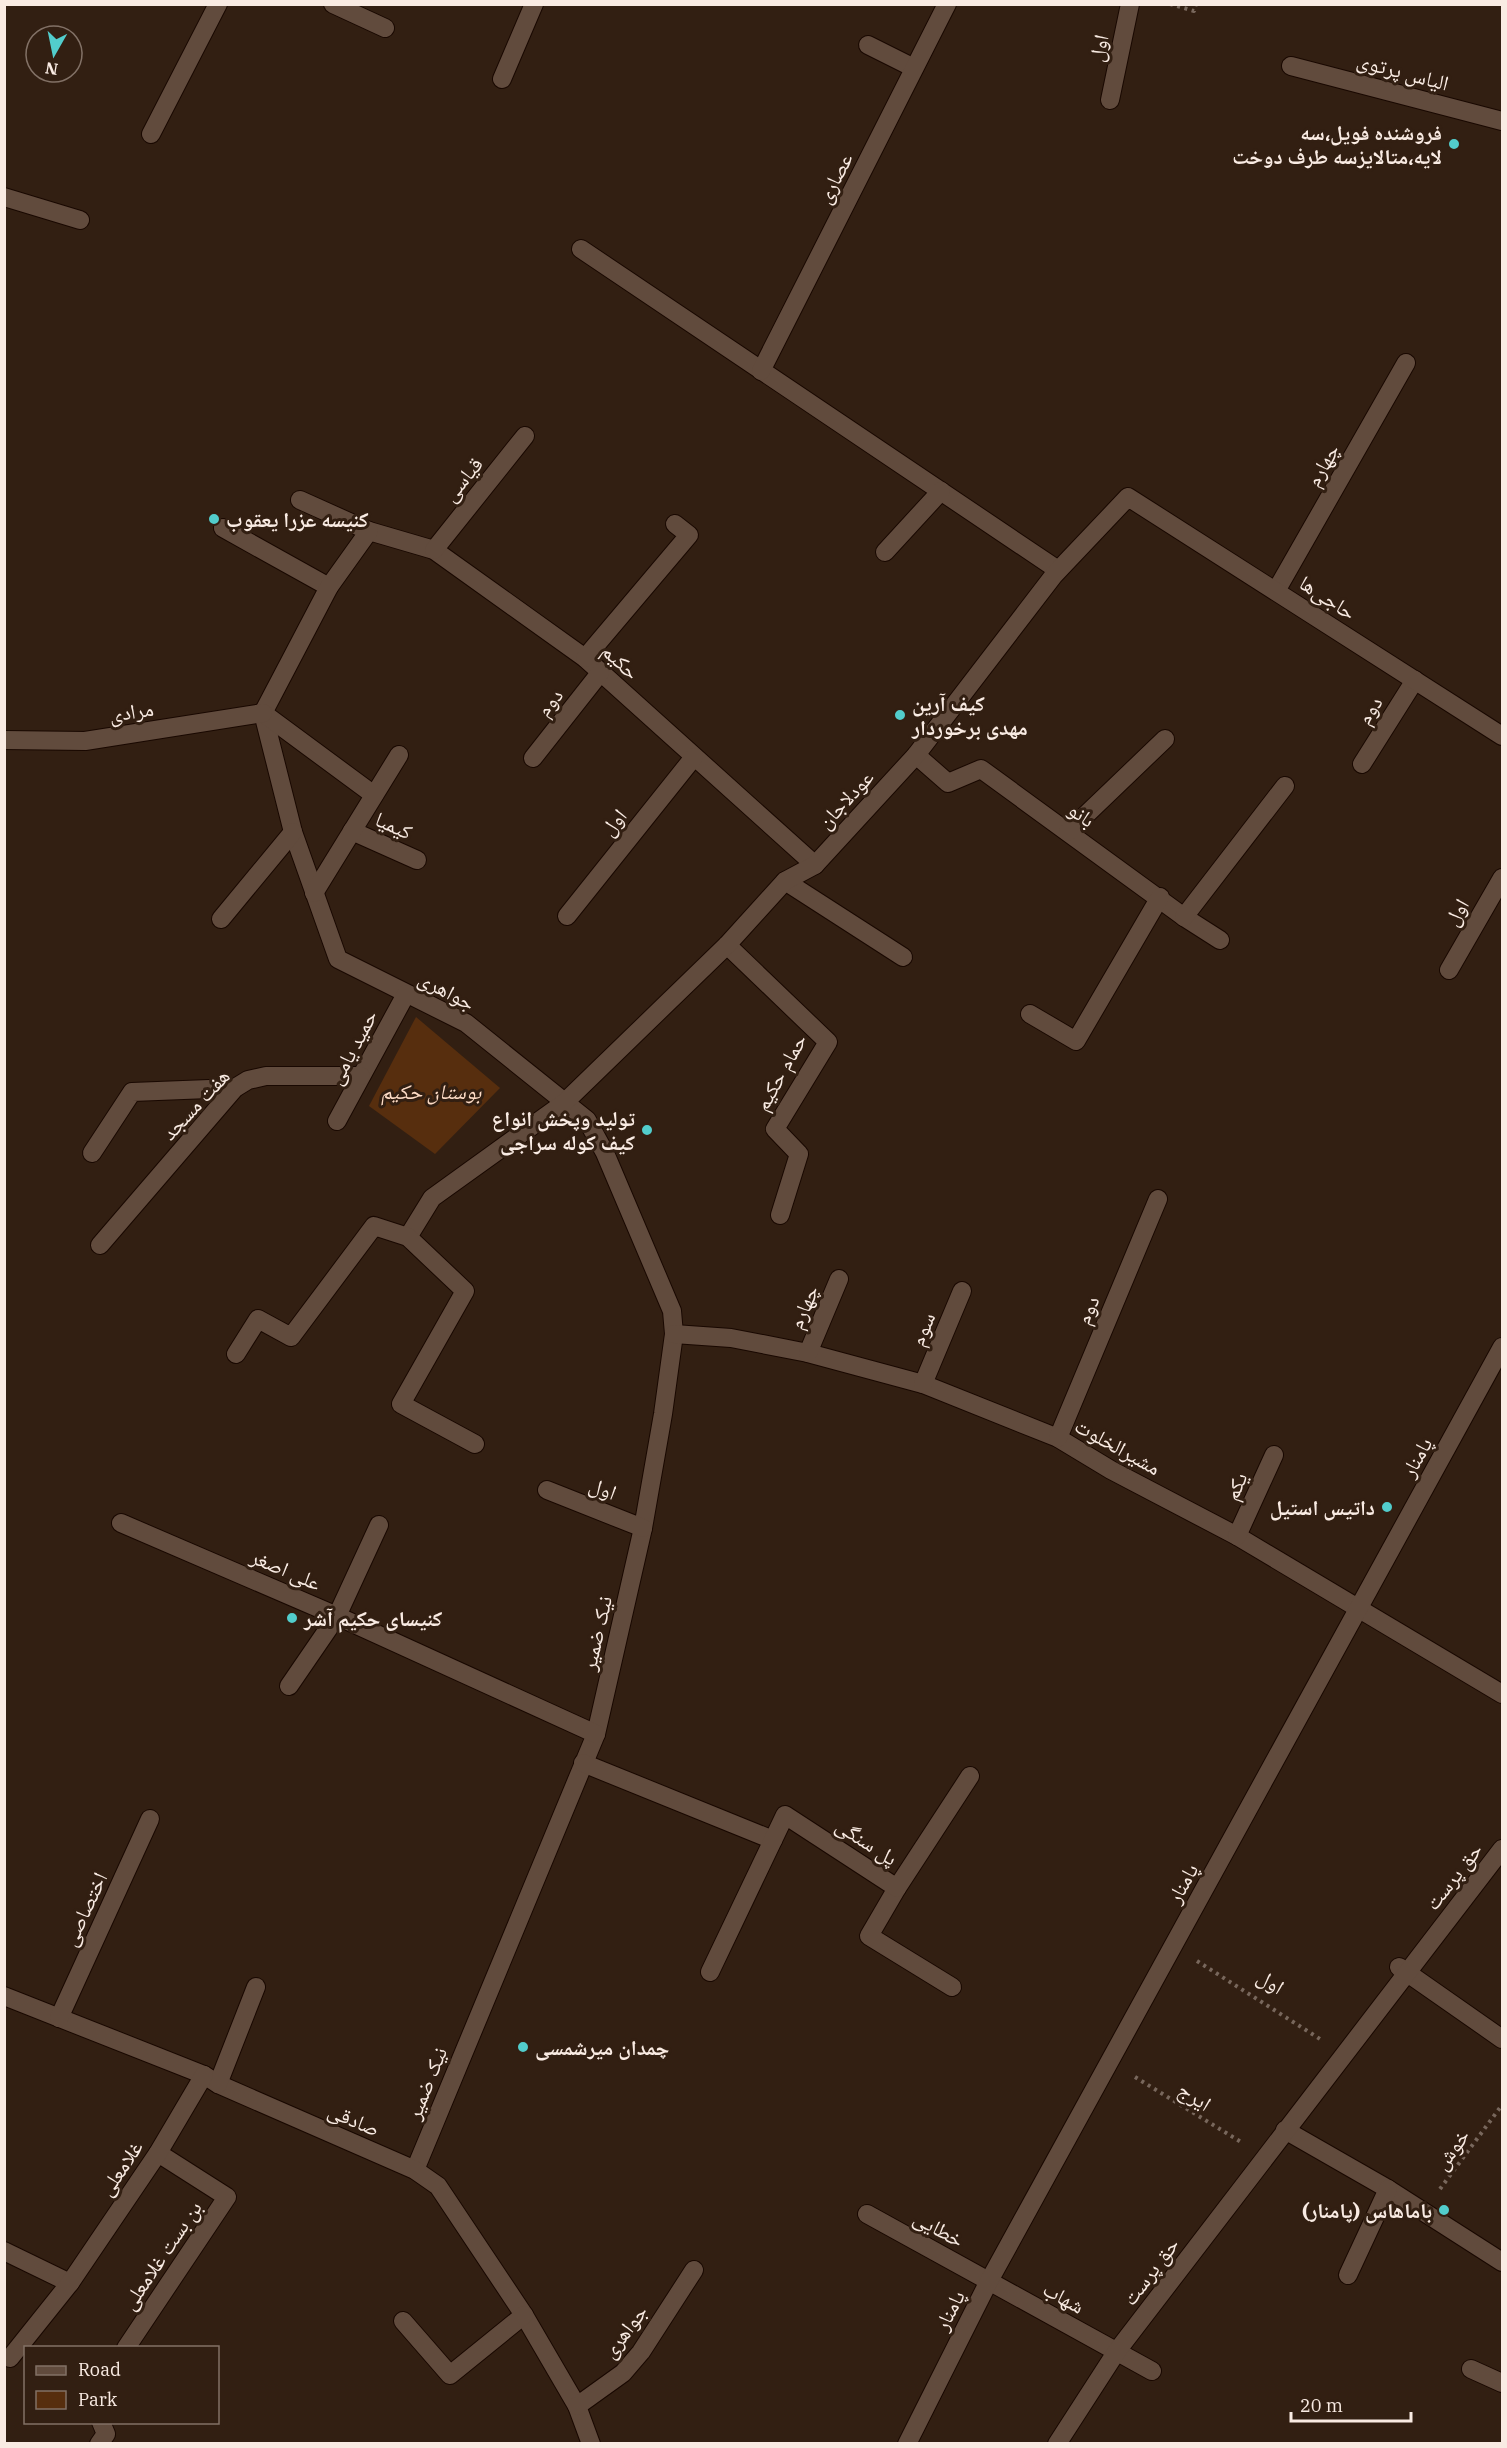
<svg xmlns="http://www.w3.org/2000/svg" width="1507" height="2448" viewBox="0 0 1507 2448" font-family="'IBM Plex Serif','Noto Naskh Arabic',serif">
<rect width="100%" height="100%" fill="#321f12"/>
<path fill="#572e0e" d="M416,1017L500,1088L435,1154L369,1106Z"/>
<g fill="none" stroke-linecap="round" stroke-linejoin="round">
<g stroke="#190801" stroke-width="20">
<g id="street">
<path d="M333,4L385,28"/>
<path d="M868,45L914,68"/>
<path d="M1291,66L1502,121"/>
<path d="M502,79L534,4"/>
<path d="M1110,100L1130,4"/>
<path d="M151,134L218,4"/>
<path d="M4,197L80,220"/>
<path d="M581,249L1058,570"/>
<path d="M761,371L947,4"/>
<path d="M300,500L369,531L434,550L585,658L815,865"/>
<path d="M223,528L329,587"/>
<path d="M434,550L525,436"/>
<path d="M885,552L941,491"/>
<path d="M1276,591L1406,363"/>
<path d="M585,658L689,535L675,524"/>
<path d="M263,713L293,832L338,959L466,1023L587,1120L605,1153L672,1311L674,1334L663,1414L643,1528L596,1734L415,2170"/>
<path d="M263,713L329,587L369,531"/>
<path d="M263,713L374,795"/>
<path d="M4,740L85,741L263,713"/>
<path d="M916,755L948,783L981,769L1184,917L1220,940"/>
<path d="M533,758L600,673"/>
<path d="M1362,764L1415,680"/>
<path d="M352,831L417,860"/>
<path d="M1068,832L1165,739"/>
<path d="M785,881L903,957"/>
<path d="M314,893L399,755"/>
<path d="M567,916L694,757"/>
<path d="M1184,917L1285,786"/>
<path d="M221,919L293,832"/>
<path d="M727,945L828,1042L775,1129L799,1154L780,1215"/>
<path d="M1449,970L1502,878"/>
<path d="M1030,1014L1076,1041L1160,897"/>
<path d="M337,1121L406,994"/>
<path d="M92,1153L132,1092L235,1088"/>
<path d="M408,1237L432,1198L564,1103L727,945L785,881L815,865L916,755L1054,575L1128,497L1502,736"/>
<path d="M100,1245L235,1088L248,1080L266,1076H361"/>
<path d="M674,1334L731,1338L808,1353L923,1384L1058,1438L1111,1470L1237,1536L1502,1694"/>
<path d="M808,1353L839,1279"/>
<path d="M236,1354L258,1319L291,1337L374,1226L408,1237L465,1291L401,1404L475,1444"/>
<path d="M923,1384L962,1291"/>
<path d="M1058,1438L1158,1199"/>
<path d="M547,1490L643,1528"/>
<path d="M121,1523L337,1616L596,1734"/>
<path d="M1237,1536L1274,1455"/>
<path d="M289,1686L337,1616L379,1525"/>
<path d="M583,1763L773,1840"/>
<path d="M897,1888L869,1936L952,1987"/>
<path d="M1399,1967L1502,2039"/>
<path d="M710,1972L785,1815L897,1888L970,1776"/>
<path d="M4,1996L204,2075L218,2084L415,2170L438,2186L524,2315L577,2406L591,2444"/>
<path d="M59,2018L150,1819"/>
<path d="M218,2084L256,1987"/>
<path d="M1285,2130L1388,2189L1502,2262"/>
<path d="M867,2214L1152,2371"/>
<path d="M4,2251L70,2283"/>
<path d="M1348,2275L1388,2189"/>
<path d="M403,2321L450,2375L524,2315"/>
<path d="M126,2348L227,2197L158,2153"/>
<path d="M10,2358L70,2283L158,2153L204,2075"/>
<path d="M1471,2369L1502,2383"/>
<path d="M577,2406L623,2373L641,2352L694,2270"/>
<path d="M99,2444L106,2434L101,2422"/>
<path d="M1057,2444L1117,2351L1502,1849"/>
</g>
</g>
<g stroke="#190801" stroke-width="20">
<path id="secondary" d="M907,2444L989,2281L1502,1347"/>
</g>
<g stroke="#78675c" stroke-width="4" stroke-dasharray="3 4.5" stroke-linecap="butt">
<path d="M1170,4L1194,11L1196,4"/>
<path d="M1197,1961L1320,2039"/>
<path d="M1135,2077L1241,2142"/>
<path d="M1440,2189L1502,2105"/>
</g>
<use href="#street" stroke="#614b3d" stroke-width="18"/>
<use href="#secondary" stroke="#614b3d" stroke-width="18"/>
</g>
<g fill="#52cdcc" stroke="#321f12" stroke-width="2">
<circle cx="1454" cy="144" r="6"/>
<circle cx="214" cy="519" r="6"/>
<circle cx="900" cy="715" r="6"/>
<circle cx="647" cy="1130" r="6"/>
<circle cx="1387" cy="1507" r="6"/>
<circle cx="292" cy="1618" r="6"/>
<circle cx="523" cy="2047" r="6"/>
<circle cx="1444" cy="2210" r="6"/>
</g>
<g text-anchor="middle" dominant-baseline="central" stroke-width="6" stroke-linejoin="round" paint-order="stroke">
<g font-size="21" fill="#f9ebe3" stroke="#321f12">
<text transform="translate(1098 48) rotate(-78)">اول</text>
<text transform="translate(1403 71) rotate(15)">الیاس پرتوی</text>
<text transform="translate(834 178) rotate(-63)">عصاری</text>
<text transform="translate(1322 465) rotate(-60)">چهارم</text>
<text transform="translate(462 479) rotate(-51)">قیاسی</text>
<text transform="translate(1328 597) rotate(33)">حاجی‌ها</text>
<text transform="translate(621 661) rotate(43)">حکیم</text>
<text transform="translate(549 702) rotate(-52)">دوم</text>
<text transform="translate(1369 710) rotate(-58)">دوم</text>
<text transform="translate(131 711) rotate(-9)">مرادی</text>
<text transform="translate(845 799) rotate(-47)">عودلاجان</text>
<text transform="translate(1082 814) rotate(36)">بانو</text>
<text transform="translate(613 822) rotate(-51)">اول</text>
<text transform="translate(394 825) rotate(24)">کیمیا</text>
<text transform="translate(1456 912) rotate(-60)">اول</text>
<text transform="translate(447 990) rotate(28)">جواهری</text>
<text transform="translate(352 1047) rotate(-62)">حمید یامی</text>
<text transform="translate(780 1072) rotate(-61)">حمام حکیم</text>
<text transform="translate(195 1104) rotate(-47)">هفت مسجد</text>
<text transform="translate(803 1307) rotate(-67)">چهارم</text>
<text transform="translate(1087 1310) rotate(-67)">دوم</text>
<text transform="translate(922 1329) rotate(-68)">سوم</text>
<text transform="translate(1118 1446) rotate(29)">مشیرالخلوت</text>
<text transform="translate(1416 1457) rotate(-61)">پامنار</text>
<text transform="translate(1235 1486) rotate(-66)">یکم</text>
<text transform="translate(603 1488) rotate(21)">اول</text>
<text transform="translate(286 1569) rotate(23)">علی اصغر</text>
<text transform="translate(596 1633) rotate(-77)">نیک ضمیر</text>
<text transform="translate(867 1841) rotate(33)">پل سنگی</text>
<text transform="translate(1453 1876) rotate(-52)">حق پرست</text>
<text transform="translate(1182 1883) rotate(-61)">پامنار</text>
<text transform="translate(84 1909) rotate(-65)">اختصاصی</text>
<text transform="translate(1271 1981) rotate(32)">اول</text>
<text transform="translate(426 2083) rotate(-68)">نیک ضمیر</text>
<text transform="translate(1195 2096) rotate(32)">ایرج</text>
<text transform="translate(354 2119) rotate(23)">صادقی</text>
<text transform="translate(1451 2149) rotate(-54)">خوش</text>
<text transform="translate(120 2168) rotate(-56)">غلامعلی</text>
<text transform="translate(939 2228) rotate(29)">خطایی</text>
<text transform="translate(161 2255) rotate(-56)">بن بست غلامعلی</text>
<text transform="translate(1150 2271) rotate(-53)">حق پرست</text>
<text transform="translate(1064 2297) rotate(29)">شهاب</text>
<text transform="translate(949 2310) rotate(-63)">پامنار</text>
<text transform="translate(624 2331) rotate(-53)">جواهری</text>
</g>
<g font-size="21" font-weight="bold" fill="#f9ebe3" stroke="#321f12" text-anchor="end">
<text x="1442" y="132">فروشنده فویل،سه<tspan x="1442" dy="24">لایه،متالایزسه طرف دوخت</tspan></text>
<text x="226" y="519" text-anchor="start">کنیسه عزرا یعقوب</text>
<text x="912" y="703" text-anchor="start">کیف آرین<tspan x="912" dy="24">مهدی برخوردار</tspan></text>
<text x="635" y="1118">تولید وپخش انواع<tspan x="635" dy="24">کیف کوله سراجی</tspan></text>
<text x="1375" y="1507">داتیس استیل</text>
<text x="304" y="1618" text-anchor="start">کنیسای حکیم آشر</text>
<text x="535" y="2047" text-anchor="start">چمدان میرشمسی</text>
<text x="1432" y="2210">باماهاس (پامنار)</text>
</g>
<g font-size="21" font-style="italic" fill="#fddbc5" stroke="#321f12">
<text x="431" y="1091">بوستان حکیم</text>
</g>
</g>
<rect width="1507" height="2448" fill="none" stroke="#f9ebe3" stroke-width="12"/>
<rect x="24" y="2346" width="195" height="78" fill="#321f12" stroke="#827166" stroke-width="1.5"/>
<rect x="36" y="2366" width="30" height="9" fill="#614b3d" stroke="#827166" stroke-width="1.5"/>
<text x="78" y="2376" font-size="18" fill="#f9ebe3">Road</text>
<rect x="36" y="2391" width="30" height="18" fill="#572e0e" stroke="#827166" stroke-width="1.5"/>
<text x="78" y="2406" font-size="18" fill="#f9ebe3">Park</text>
<g transform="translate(54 54) rotate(189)"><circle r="28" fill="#321f12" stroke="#827166" stroke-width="1.5"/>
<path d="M0-4.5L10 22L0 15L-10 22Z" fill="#52cdcc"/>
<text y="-9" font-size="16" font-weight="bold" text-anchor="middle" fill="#f9ebe3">N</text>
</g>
<path d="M1291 2412v9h120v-9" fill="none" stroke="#f9ebe3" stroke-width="3"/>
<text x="1300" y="2412" font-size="18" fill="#f9ebe3" stroke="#321f12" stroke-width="4.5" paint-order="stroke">20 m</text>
</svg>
